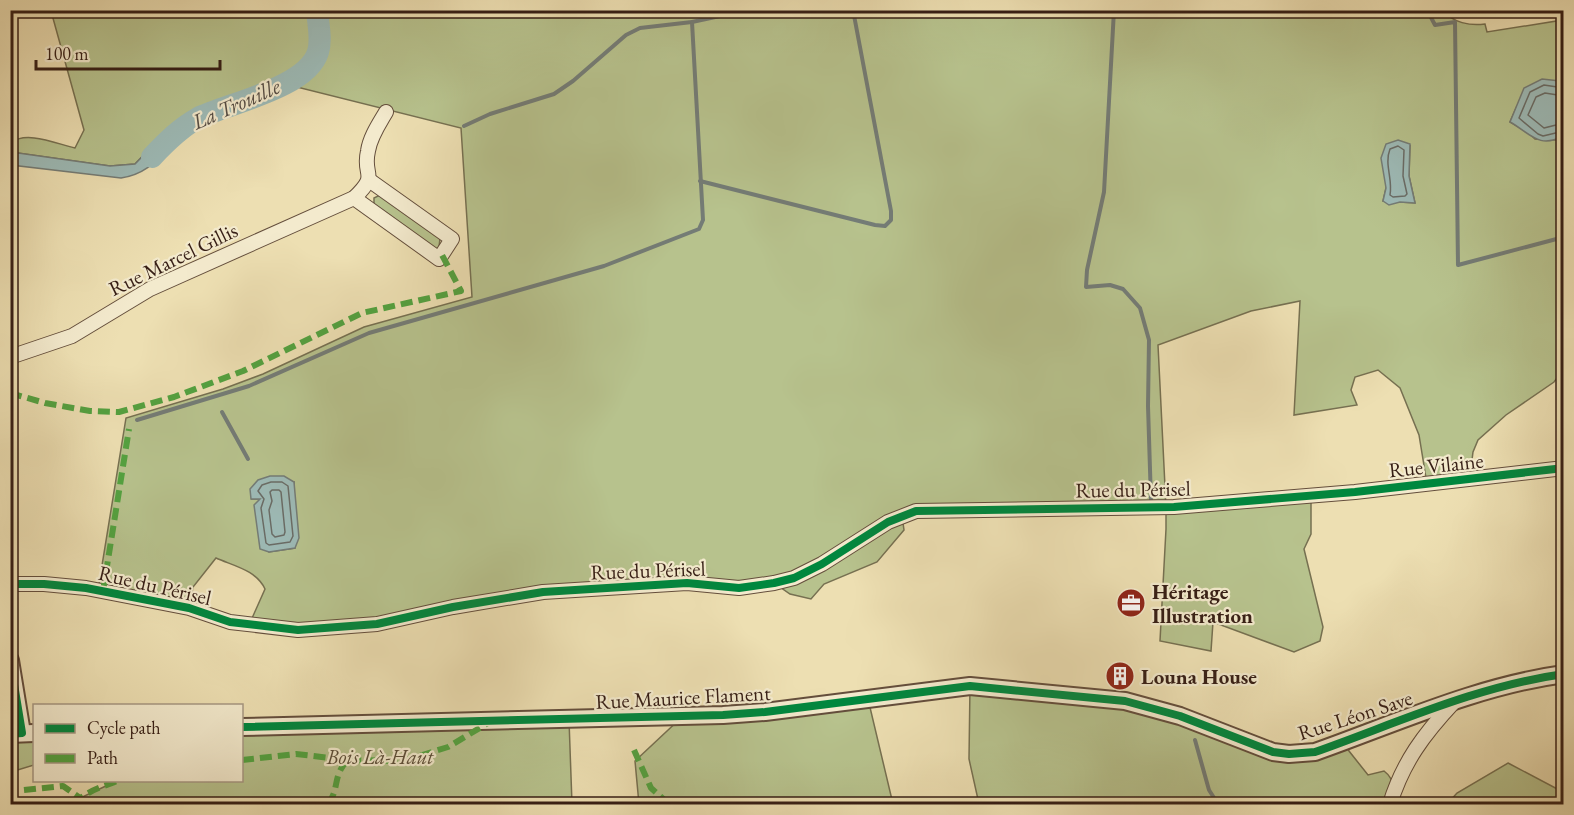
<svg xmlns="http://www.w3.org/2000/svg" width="1574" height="815" viewBox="0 0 1574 815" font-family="'EB Garamond',serif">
<rect width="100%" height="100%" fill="#eddfb2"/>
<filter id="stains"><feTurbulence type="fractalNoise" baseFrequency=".00333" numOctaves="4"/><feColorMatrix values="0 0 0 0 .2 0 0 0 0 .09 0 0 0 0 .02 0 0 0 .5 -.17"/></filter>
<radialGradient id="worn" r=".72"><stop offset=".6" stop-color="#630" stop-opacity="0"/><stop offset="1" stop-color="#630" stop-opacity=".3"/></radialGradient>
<g fill="#b7c28d" stroke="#767051" stroke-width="1.5" fill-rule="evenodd">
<path d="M1443,10C1452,23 1471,26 1485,24L1487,32L1563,20V84L1559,81L1517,106L1510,122L1529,133L1535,139L1556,140L1563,136V370L1554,382L1506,415L1478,440L1473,452L1471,468L1456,481L1427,484L1419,435L1400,388L1378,370L1355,377L1351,390L1357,405L1294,415L1300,301L1251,311L1158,345L1166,507L1311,495V534L1304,549L1323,627L1320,641L1294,652L1213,622L1211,651L1160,641L1166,529V508L902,516L904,530L877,562L824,584L811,599L790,594L774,583L543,592L377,624L249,625L265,589C256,570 234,566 216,558L193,587L189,608L98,590L126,418L223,389L263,374L364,327L472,297L461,128L285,84L198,118L196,111L170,128L135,164L110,166L11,152V143C26,130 57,144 75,148L84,130L51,11ZM1410,145L1409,176L1415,203L1383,201L1386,188ZM294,482L295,548L269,552L260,499H251Z"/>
<path d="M380,195L440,238L439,247L436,249L374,205V198Z"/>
<path d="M970,686L1125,701L1273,752L1345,741L1349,751L1368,775L1384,771C1396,780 1394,792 1390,804H979L969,759Z"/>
<path d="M868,699L893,804H639L635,761L682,717Z"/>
<path d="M569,720L572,804H74L80,798L108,785L107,781L242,780V727Z"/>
<path d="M34,733V765L11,772L10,734Z"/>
<path d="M1508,763L1563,792V804H1447L1457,793Z"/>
</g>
<g fill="#9dbab6" stroke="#747c76" stroke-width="1.5">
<path d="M1542,79L1560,81L1564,84L1563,136C1539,149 1531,134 1510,122L1524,88Z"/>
<path d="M170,128L176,141C158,159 147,174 121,178L11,165V152L110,166L135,164Z"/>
<path d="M1398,140L1410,144L1409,176L1415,203L1400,202L1389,205L1383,201L1386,188L1381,158L1386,144Z"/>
<path d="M270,476H284L294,482L299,538L295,548L269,552L260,549L254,505L260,499H251L250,489L258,480Z"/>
</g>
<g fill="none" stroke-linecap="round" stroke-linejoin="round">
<g stroke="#6a6c66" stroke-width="1.5">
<path d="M1564,88L1544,85L1530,92L1519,118L1538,134L1543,136L1564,131"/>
<path d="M1564,96L1545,93L1536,97L1528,115L1544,128L1564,123"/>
<path d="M1398,146L1404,150L1403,176L1407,194L1405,196L1393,197L1390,195C1393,179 1384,164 1390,149Z"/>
<path d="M271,482H282L288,486L293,536L290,542L269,545L266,543L261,508L264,499L258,491L262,485Z"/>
<path d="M272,490H279L281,492L285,532L284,535L275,537L272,534L269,510L272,501L270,492Z"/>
</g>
<g stroke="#747c76" stroke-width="4">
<path d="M1114,10L1104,192L1087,270L1086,287L1110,285L1123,289L1140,308L1149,340L1148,406L1151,501"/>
<path d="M1427,10L1435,25L1455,22L1458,265L1564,237"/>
<path d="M464,126L490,114L554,94L573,81L626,35L640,28L692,22L748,10"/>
<path d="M700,181L875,225L885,226L891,220V211L853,10"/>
<path d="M222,412L248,459"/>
<path d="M137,420L249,386L369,333L604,266L699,229L703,220L692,22"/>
<path d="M1195,740L1209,790L1218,804"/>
</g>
<path stroke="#9dbab6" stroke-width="22" d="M152,157C166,142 180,128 198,118C229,103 307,88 318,52C322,39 318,24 317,10"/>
<g stroke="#644e3c" stroke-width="16">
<g id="minor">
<path d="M354,198L439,259L452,239L369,180"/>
<path d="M10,357L72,336L150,289L354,198C380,173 362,177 368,151C370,137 379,124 386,112"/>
<path d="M10,584H44L86,588L189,608L230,622L298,630L377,624L453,607L543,592L687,583L739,588L774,583L794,578L822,564L888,522L916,511L1174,507L1355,492L1564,468"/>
<path d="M1390,804C1403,762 1424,734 1454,702"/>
</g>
</g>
<g stroke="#644e3c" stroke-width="20">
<g id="tertiary">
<path d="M10,660L22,733"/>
<path d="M242,727L723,715L765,712L970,686L1125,701L1180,716L1273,752L1289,754L1315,752C1397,723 1477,686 1564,674"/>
<path d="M10,734L34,733"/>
</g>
</g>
<use href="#minor" stroke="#f3eacd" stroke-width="14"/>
<use href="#tertiary" stroke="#f3eacd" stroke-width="16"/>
<g stroke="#53a240" stroke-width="6" stroke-dasharray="12 6" stroke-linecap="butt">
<path d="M10,393L45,403L90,411L119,412L174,397L243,371L362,313L461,291L442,255"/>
<path d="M103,591L129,429"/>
<path d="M634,750L651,788L669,804"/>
<path d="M242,760L296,754L348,760L403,761L448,747L488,723"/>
<path d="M24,790L63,786L80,798"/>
<path d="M74,804C86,791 104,786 120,780"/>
<path d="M328,804C340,789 332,775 348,760"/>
</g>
<g stroke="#f3eacd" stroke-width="11">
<g id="cycleway">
<path d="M10,584H44L86,588L189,608L230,622L298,630L377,624L453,607L543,592L687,583L739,588L774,583L794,578L822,564L888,522L916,511L1174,507L1355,492L1564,468"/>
<path d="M10,660L22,733L10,734"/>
<path d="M242,727L723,715L765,712L970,686L1125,701L1180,716L1273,752L1289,754L1315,752C1397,723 1477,686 1564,674"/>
</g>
</g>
<use href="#cycleway" stroke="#00873e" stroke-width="8"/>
</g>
<defs>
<g id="office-disc" transform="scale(1.5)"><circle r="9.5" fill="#8f2418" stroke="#f3eacd"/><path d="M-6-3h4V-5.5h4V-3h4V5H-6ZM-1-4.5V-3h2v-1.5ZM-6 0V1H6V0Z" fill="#fff"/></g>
<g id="building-disc" transform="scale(1.5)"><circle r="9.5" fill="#8f2418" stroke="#f3eacd"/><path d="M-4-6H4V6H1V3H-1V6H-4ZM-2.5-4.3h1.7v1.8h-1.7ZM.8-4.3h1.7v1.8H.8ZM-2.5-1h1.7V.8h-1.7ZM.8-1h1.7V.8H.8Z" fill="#fff"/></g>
</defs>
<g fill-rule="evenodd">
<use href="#office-disc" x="1131" y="603"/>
<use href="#building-disc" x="1120" y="676"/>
</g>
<g text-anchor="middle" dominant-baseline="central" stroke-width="4.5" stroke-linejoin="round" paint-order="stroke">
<g font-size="21" fill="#361e15" stroke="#f3eacd">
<text transform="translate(173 259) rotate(-26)">Rue Marcel Gillis</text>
<text transform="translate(1436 465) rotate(-6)">Rue Vilaine</text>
<text transform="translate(1133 489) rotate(-1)">Rue du Périsel</text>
<text transform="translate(648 570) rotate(-2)">Rue du Périsel</text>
<text transform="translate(155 585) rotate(13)">Rue du Périsel</text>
<text transform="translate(683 697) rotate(-3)">Rue Maurice Flament</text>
<text transform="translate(1355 715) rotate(-18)">Rue Léon Save</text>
</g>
<g font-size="21" font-weight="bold" fill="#361e15" stroke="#f3eacd" text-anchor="start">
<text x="1152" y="591">Héritage<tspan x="1152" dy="24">Illustration</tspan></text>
<text x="1141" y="676">Louna House</text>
</g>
<g font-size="21" font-style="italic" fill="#5d4f39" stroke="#f3eacd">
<text x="380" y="756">Bois Là-Haut</text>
</g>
<g font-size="22" font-style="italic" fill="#554d45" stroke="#f3eacd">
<text transform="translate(236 104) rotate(-24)">La Trouille</text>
</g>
</g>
<rect width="1574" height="815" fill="none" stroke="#eddfb2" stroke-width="36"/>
<rect x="12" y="12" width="1550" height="791" fill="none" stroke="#361e15" stroke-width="3"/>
<rect x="18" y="18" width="1538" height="779" fill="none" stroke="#361e15" stroke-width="1.5"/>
<rect x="33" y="704" width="210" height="78" fill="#f3eacd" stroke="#a79883" stroke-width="1.5"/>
<rect x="45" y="724" width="30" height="9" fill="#00873e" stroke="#a79883" stroke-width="1.5"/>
<text x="87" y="734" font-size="18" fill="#361e15">Cycle path</text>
<rect x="45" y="754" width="30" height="9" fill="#53a240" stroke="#a79883" stroke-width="1.5"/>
<text x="87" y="764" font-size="18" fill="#361e15">Path</text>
<path d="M36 60v9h184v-9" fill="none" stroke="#361e15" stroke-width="3"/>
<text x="45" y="60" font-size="18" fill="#361e15" stroke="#f3eacd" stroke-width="4.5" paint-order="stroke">100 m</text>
<rect width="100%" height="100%" filter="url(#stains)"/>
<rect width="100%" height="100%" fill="url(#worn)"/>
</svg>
